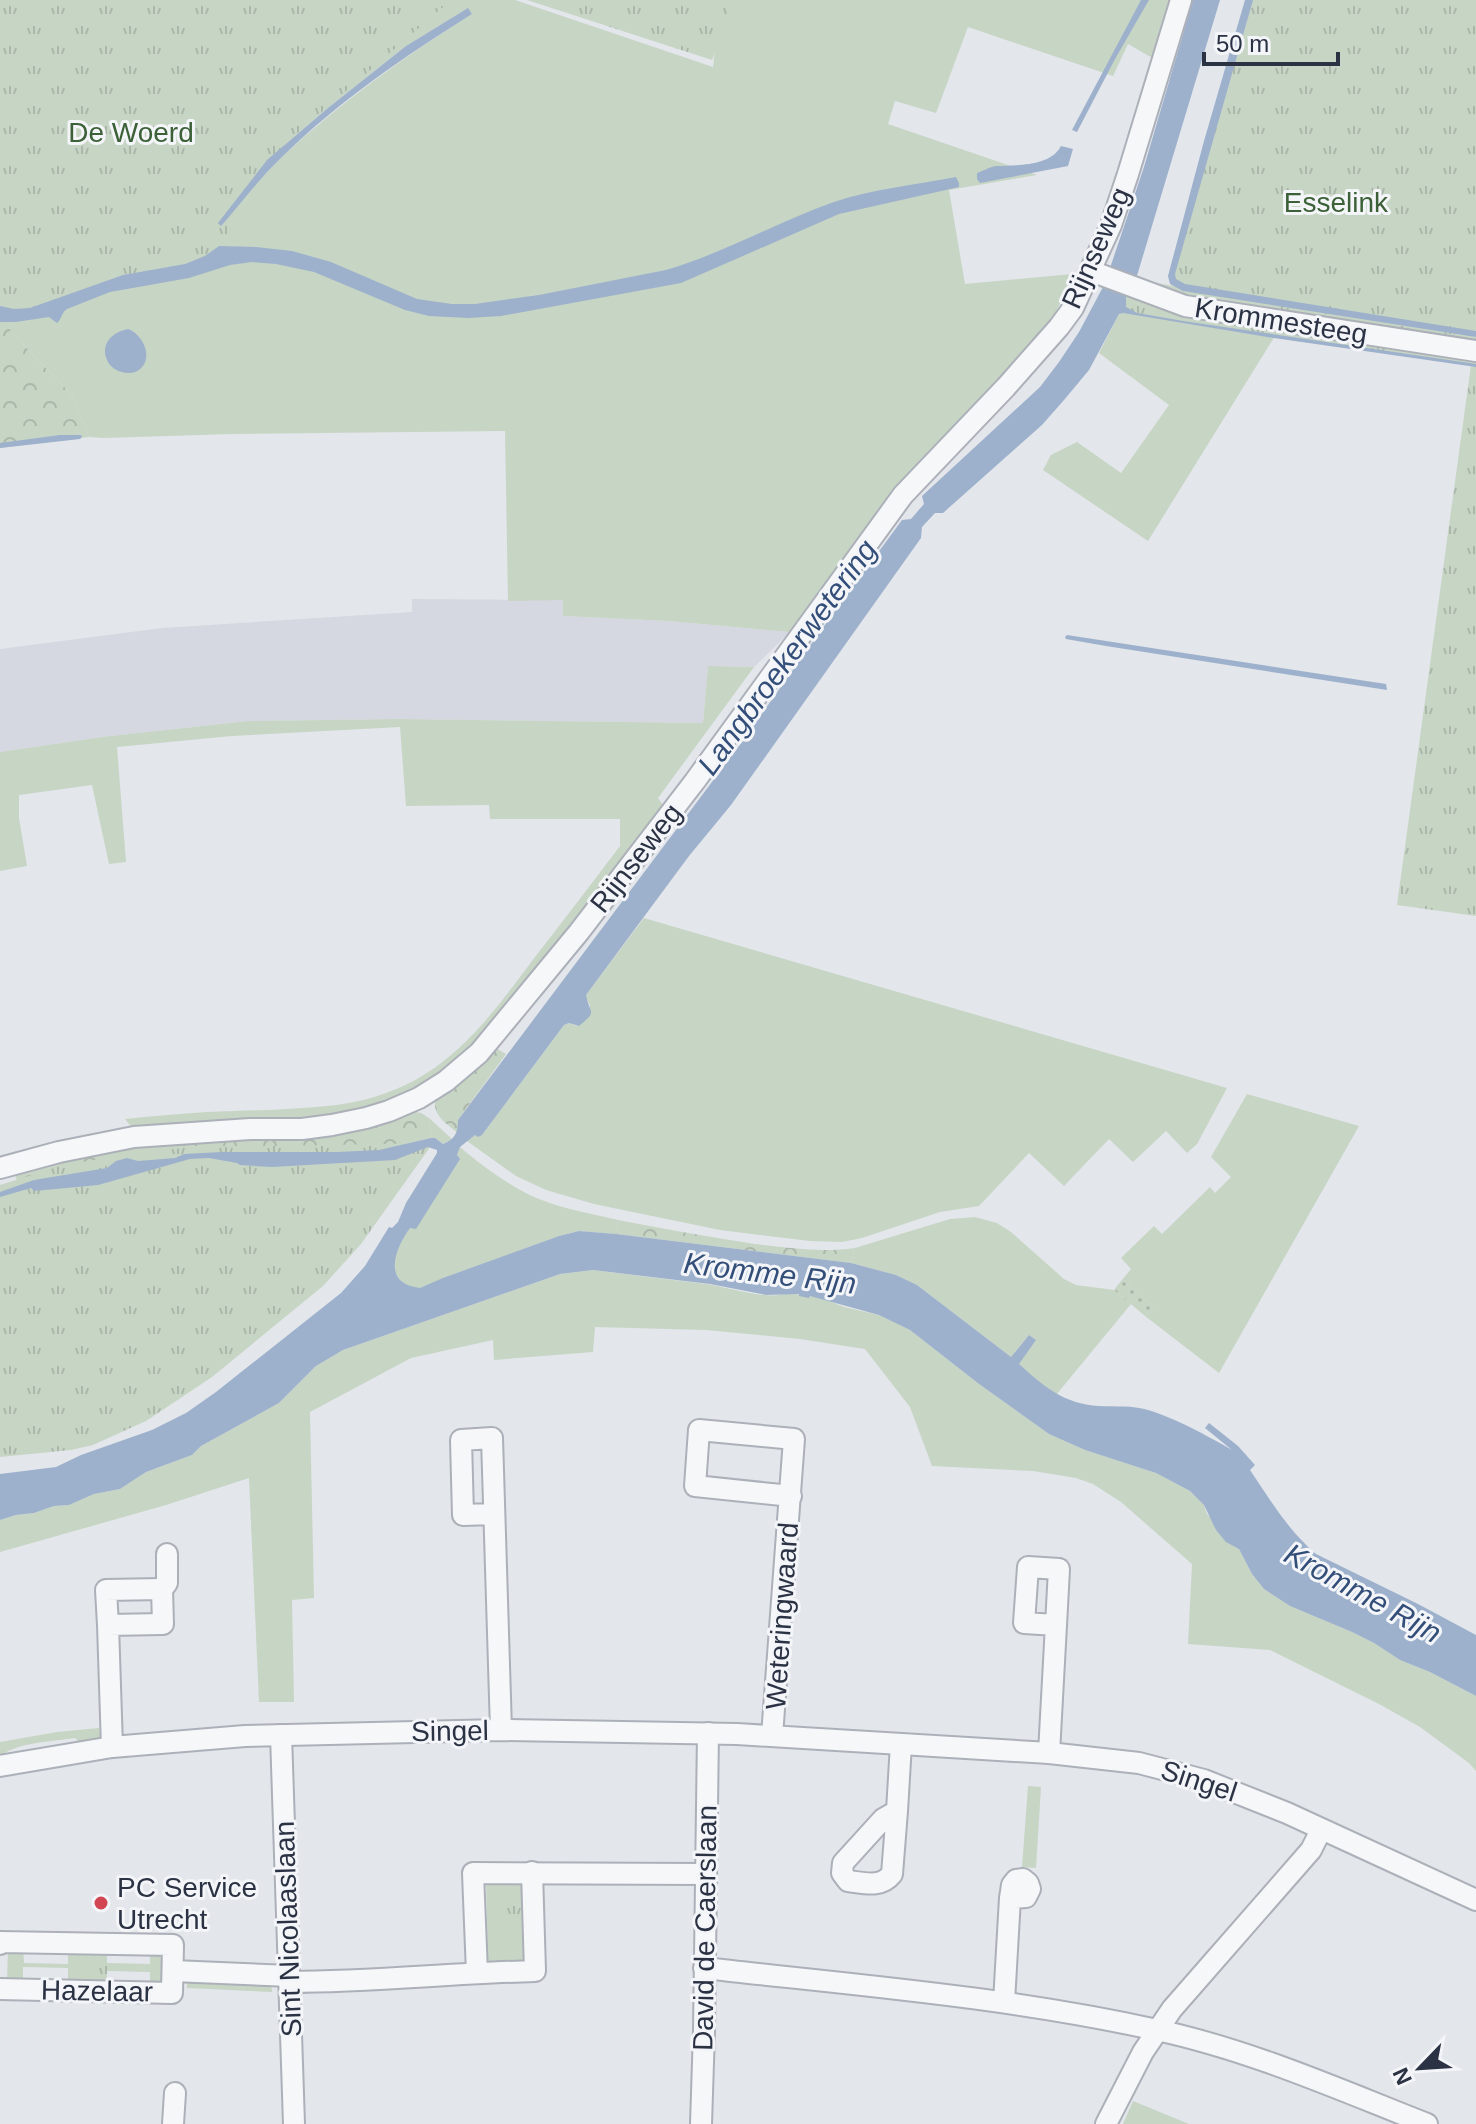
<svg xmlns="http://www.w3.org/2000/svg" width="1476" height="2124" viewBox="0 0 1476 2124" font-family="Arial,sans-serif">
<defs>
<pattern id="forest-crowns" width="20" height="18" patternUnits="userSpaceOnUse" patternTransform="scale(2)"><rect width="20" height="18" fill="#c7d5c4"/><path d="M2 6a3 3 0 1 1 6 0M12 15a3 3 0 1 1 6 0" fill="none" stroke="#abb7aa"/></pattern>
<pattern id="park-tufts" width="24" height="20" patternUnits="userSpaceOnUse" patternTransform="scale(2)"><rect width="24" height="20" fill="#c7d5c4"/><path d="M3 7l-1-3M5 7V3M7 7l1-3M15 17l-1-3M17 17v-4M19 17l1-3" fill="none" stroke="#abb7aa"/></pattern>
<pattern id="garden-dots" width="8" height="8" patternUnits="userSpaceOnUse" patternTransform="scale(2)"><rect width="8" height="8" fill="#c7d5c4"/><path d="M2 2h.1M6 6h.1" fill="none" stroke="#abb7aa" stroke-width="1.8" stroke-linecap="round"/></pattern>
</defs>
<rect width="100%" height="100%" fill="#e3e6eb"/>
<path fill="#d5d8e0" d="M412,599L564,600L563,616L669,621L790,632L754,667L708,666L703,723L399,719L248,721L102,737L0,752V649L162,628L412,612Z"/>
<g fill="#c7d5c4" fill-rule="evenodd">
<path d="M0,0H515L713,67L721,0H1169L1171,5L1156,60L1128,44L1113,76L968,27L936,113L895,101L888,124L1037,175L949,190L965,284L1072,274L1060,304L1046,330L899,488L790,632L669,621L563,616V600L508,601L505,431L233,434L103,438L89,437L72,395L11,332L4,315ZM467,9L472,14C405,56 341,102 283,156C261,177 241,202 221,225L267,160L328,108L406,46Z"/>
<path d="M1125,293L1275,336L1148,541L1043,470L1051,455L1077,442L1121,473L1169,405L1099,353L1119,314Z"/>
<path d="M708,666L754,667L658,798L665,808L474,1050L433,1083L393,1102L327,1119L134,1130L125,1119C162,1115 198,1112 234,1111C269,1110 303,1109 337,1105C437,1091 479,1032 535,957C564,920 592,883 620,846V819H490L489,805L406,806L400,727L232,736L117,747L126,862L109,864L92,785L19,795V818L27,866L0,871V752L102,737L248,721L399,719L703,723Z"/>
<path d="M644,918L1227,1088L1197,1144L1187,1153L1166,1131L1133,1162L1109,1139L1064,1186L1029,1153L979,1206L940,1212L862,1238L842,1242L810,1241L720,1230L594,1204L546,1190L516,1176L467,1141L475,1135H482L564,1025L569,1023L577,1026L590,1015V1005L585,996Z"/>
<path d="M1247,1094L1359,1126L1219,1373L1145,1316L1153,1306L1122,1280L1131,1269L1121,1258L1154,1226L1162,1234L1210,1187L1215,1193L1231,1177L1211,1157Z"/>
<path d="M429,1118L452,1139L443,1144L435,1138H431Z"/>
<path d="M460,1147C482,1166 512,1188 539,1199C564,1209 592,1214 618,1220L616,1234L579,1231L559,1236C524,1249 490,1261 455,1274C444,1278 432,1286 421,1288C407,1291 391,1275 394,1261C398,1237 442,1179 457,1155Z"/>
<path d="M975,1217L997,1223L1011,1232L1064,1279L1076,1285L1114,1290L1131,1304L1056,1395L1043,1386L1018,1364L1036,1340L1029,1335L1011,1357L917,1285L896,1275L851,1263L855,1248L950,1219Z"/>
<path d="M593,1270C630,1275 668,1279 706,1284C728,1287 768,1301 787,1293L819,1297L844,1307L879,1315L894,1322L910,1330L979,1384L1049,1434L1085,1450L1156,1473L1190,1491L1204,1505L1207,1514L1239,1549L1252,1574L1264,1589L1290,1606L1352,1632L1374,1643L1400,1660L1430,1672L1476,1696V1771L1469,1763L1420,1727L1379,1704L1270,1650L1188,1644L1192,1564L1121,1502L1093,1484L1076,1478L1033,1471L932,1466L910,1407L865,1349L800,1339L706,1330L595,1327L593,1352L494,1360L493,1340L411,1358L310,1412L314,1598L292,1600L294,1702H259L249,1478L166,1505L0,1552V1520L16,1515L34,1513L54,1506L69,1505L94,1494L120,1489L146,1472L192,1455L201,1446L279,1403L316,1366L343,1350L560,1274Z"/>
<path d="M99,1728L101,1741L81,1744L75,1738C57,1741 9,1743 0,1758V1742L57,1732Z"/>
<path d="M1028,1786L1041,1787L1036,1868L1022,1867Z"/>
<path d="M529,1876L531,1962H488L486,1877Z"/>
<path d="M8,1948H23L24,1963L68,1964V1968L23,1967V1984L7,1983Z"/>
<path d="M150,1950H163L162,1986H150V1972L107,1971V1963L150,1964Z"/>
<path d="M187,1980L271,1983L272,1992L187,1988Z"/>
<path d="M1133,2101L1189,2124H1123Z"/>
</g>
<g fill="url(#forest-crowns)">
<path d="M0,313L4,314L11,332L72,395L89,437L0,448Z"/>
<path d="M494,1047L506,1054L458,1120V1133C447,1124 433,1116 435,1100Z"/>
<path d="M410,1111L421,1113L429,1118L431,1138L379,1150L19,1187L14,1172L80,1154Z"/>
<path d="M618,1220C664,1229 709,1237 755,1244C789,1248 821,1253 855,1248L851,1263L616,1234Z"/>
</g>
<g fill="url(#park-tufts)">
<path d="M0,0H451L286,143L247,194L216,261L103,286L38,312L0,310Z"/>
<path d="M527,0H729L725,28L712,60Z"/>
<path d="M1249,0H1476V916L1397,905L1471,365L1296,341L1121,310L1138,280L1174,286L1170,276Z"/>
<path d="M433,1143L361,1244L323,1286L212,1377L146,1421L93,1445L71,1450L0,1457V1185L67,1164L182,1148Z"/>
<path d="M505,1889L526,1910V1946H512V1917L497,1902Z"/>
<path d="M68,1949L107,1950V1985H68Z"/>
</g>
<path fill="url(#garden-dots)" d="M1122,1280L1153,1306L1145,1316L1114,1290Z"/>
<g fill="#9db1cc">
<path d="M1141,0H1149L1115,59L1077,132L1072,130Z"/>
<path d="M1193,0H1220L1136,279L1123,290L1126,297V307L1137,313L1183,321L1476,364V367L1274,338L1123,313L1119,314L1089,370L1064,400L1042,425L943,513H935L922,527L921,538L731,805L689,856L586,995C590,1015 598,1010 579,1026L569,1023L564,1025L482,1135L478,1137L475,1135L460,1147L457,1155L460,1159L416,1229L410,1228C394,1250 382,1284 420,1288L443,1278L559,1236L579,1231L616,1234L851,1263L896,1275L917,1285L1011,1357L1029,1335L1036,1340L1019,1364C1043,1386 1064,1404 1099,1406C1115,1407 1132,1405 1148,1410C1175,1418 1208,1436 1232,1450L1205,1428L1209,1423L1238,1446L1255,1465L1250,1470C1270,1500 1288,1530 1316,1554L1418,1604L1476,1635V1696L1430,1672L1400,1660L1374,1643L1352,1632L1290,1606L1264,1589L1252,1574L1239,1549L1226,1542L1216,1530L1204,1505L1190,1491L1156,1473L1085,1450L1049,1434L979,1384L910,1330L879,1315L810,1296L809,1298L799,1296V1294L766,1295L710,1284L593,1270L560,1274L343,1350L316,1366L279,1403L201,1446L192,1455L146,1472L120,1489L94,1494L69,1505L54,1506L34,1513L16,1515L0,1520V1474L56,1467L81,1455L152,1430L186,1413L216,1392L341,1293L365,1266L389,1227L392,1228L398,1222L406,1203L437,1153V1150L428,1147L395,1160L272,1167L240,1165L237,1163L209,1158L190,1159L98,1185L34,1191L31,1188L0,1197V1192L34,1180L107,1168L116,1161L127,1158L138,1161L175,1158L184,1154L222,1152H337L379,1150L431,1138H435L443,1144C455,1139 458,1133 458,1120L739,746L819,633L902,520L911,519L924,504L922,496L1040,387L1059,362L1079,332L1103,287L1107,284L1110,268L1144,167Z"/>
<path d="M1245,0H1253L1175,274L1176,279L1185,284L1476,331V337L1183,291L1170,284L1168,276L1204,141Z"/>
<path d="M468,8L472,14C405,56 339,101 282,157C260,178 241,203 221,226L218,223L267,160L328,108L406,46Z"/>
<path d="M1061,146L1073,149L1068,166L980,183L977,179V173C983,171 989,167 996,166C1016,165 1050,167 1061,146Z"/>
<path d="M956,177L959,183V187L839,214L681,283L501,316L468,318L429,316L405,310L314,272L276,264L252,262L230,265L189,278L110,292L67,309C61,313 62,319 57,323L49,317L16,322H0V306L14,309L30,308L123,275L185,264L205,256L219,246L256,247L292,251L331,262L417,299L452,304H475L539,295L666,270C724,253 777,222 834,202C872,189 915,185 956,177Z"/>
<path d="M128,329C144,335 154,359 139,370C129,377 111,371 107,360C100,343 113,332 128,329Z"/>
<path d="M60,435H81L82,437L80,439L0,448V443Z"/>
<path d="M1067,635L1386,684L1387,690L1106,646L1066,639L1065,637Z"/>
</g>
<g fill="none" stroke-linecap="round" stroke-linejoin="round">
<g stroke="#acb0b9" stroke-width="24">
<g id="minor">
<path d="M1091,271L1185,306L1476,351"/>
<path d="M0,1168L59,1152L134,1137L250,1129H302L332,1125L366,1118L389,1111L419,1098L446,1081L479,1053L579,932L695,781L903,495L1006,387L1059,327L1073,308L1111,225L1128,174L1181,0"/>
<path d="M493,1514L463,1515L461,1440L492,1438L501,1730"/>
<path d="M162,1589L167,1583V1554"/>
<path d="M108,1625L106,1590L162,1589L163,1624L108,1625L112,1747"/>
<path d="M281,1735L294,2124"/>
<path d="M772,1736L794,1439L699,1430L695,1486L791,1496"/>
<path d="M1049,1753L1056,1625L1024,1623L1028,1567L1059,1569L1056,1625"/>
<path d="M0,1766L112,1747L245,1736L501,1730L737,1734L1049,1753L1139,1763L1204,1780L1287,1813L1476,1900"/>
<path d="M897,1811L892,1874C881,1888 865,1883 848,1881L842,1873L843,1863L883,1819L897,1811L901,1744"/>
<path d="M0,1944V1942L173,1945L172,1993L0,1989"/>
<path d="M704,1968C855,1985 1008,1997 1157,2030C1250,2050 1338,2089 1427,2124"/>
<path d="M173,1971L290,1976"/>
<path d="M477,1973L473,1873L706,1874"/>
<path d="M290,1982C372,1982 453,1973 535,1971L532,1872"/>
<path d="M1004,2002L1010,1898L1012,1885L1016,1880L1023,1879L1028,1883L1030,1889L1026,1897L1010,1898"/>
<path d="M173,2124L175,2093"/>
<path d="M701,2124L704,2031L708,1733"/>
<path d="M1106,2124L1143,2052L1172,2009L1311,1850L1321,1830"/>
</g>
</g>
<use href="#minor" stroke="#f6f7f9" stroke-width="20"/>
</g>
<circle fill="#d24653" stroke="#f3f5f8" stroke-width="3" cx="101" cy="1903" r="8"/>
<g text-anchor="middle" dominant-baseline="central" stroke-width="6" stroke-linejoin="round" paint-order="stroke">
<g font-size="28" fill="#3c6037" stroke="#f3f5f8">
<text x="131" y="132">De Woerd</text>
<text x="1336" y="202">Esselink</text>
</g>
<g font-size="28" fill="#2a3244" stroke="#f3f5f8">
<text transform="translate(1096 248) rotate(-66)">Rijnseweg</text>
<text transform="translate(1281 321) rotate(9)">Krommesteeg</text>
<text transform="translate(636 858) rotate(-52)">Rijnseweg</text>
<text transform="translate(782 1616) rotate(-86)">Weteringwaard</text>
<text transform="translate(450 1731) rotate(-1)">Singel</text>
<text transform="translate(1199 1781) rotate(18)">Singel</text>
<text transform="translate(705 1928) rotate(-89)">David de Caerslaan</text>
<text transform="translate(288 1929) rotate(-92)">Sint Nicolaaslaan</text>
<text transform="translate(97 1991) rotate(1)">Hazelaar</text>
</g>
<g font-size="28" fill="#2a3244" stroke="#f3f5f8" text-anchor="start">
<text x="117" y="1887">PC Service<tspan x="117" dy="32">Utrecht</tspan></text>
</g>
<g font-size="30" font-style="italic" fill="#334e79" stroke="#f3f5f8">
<text transform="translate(787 657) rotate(-54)">Langbroekerwetering</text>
<text transform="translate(770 1273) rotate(7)">Kromme Rijn</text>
<text transform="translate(1363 1593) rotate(29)">Kromme Rijn</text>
</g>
</g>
<g transform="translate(1420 2068) rotate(245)" stroke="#f3f5f8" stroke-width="6" paint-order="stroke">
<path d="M0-6L14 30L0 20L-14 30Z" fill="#2a3244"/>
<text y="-12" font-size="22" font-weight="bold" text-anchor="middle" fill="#2a3244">N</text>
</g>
<path d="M1204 52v12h134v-12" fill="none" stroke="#2a3244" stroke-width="4"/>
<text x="1216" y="52" font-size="24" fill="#2a3244" stroke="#f3f5f8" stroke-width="6" paint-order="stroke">50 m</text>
</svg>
